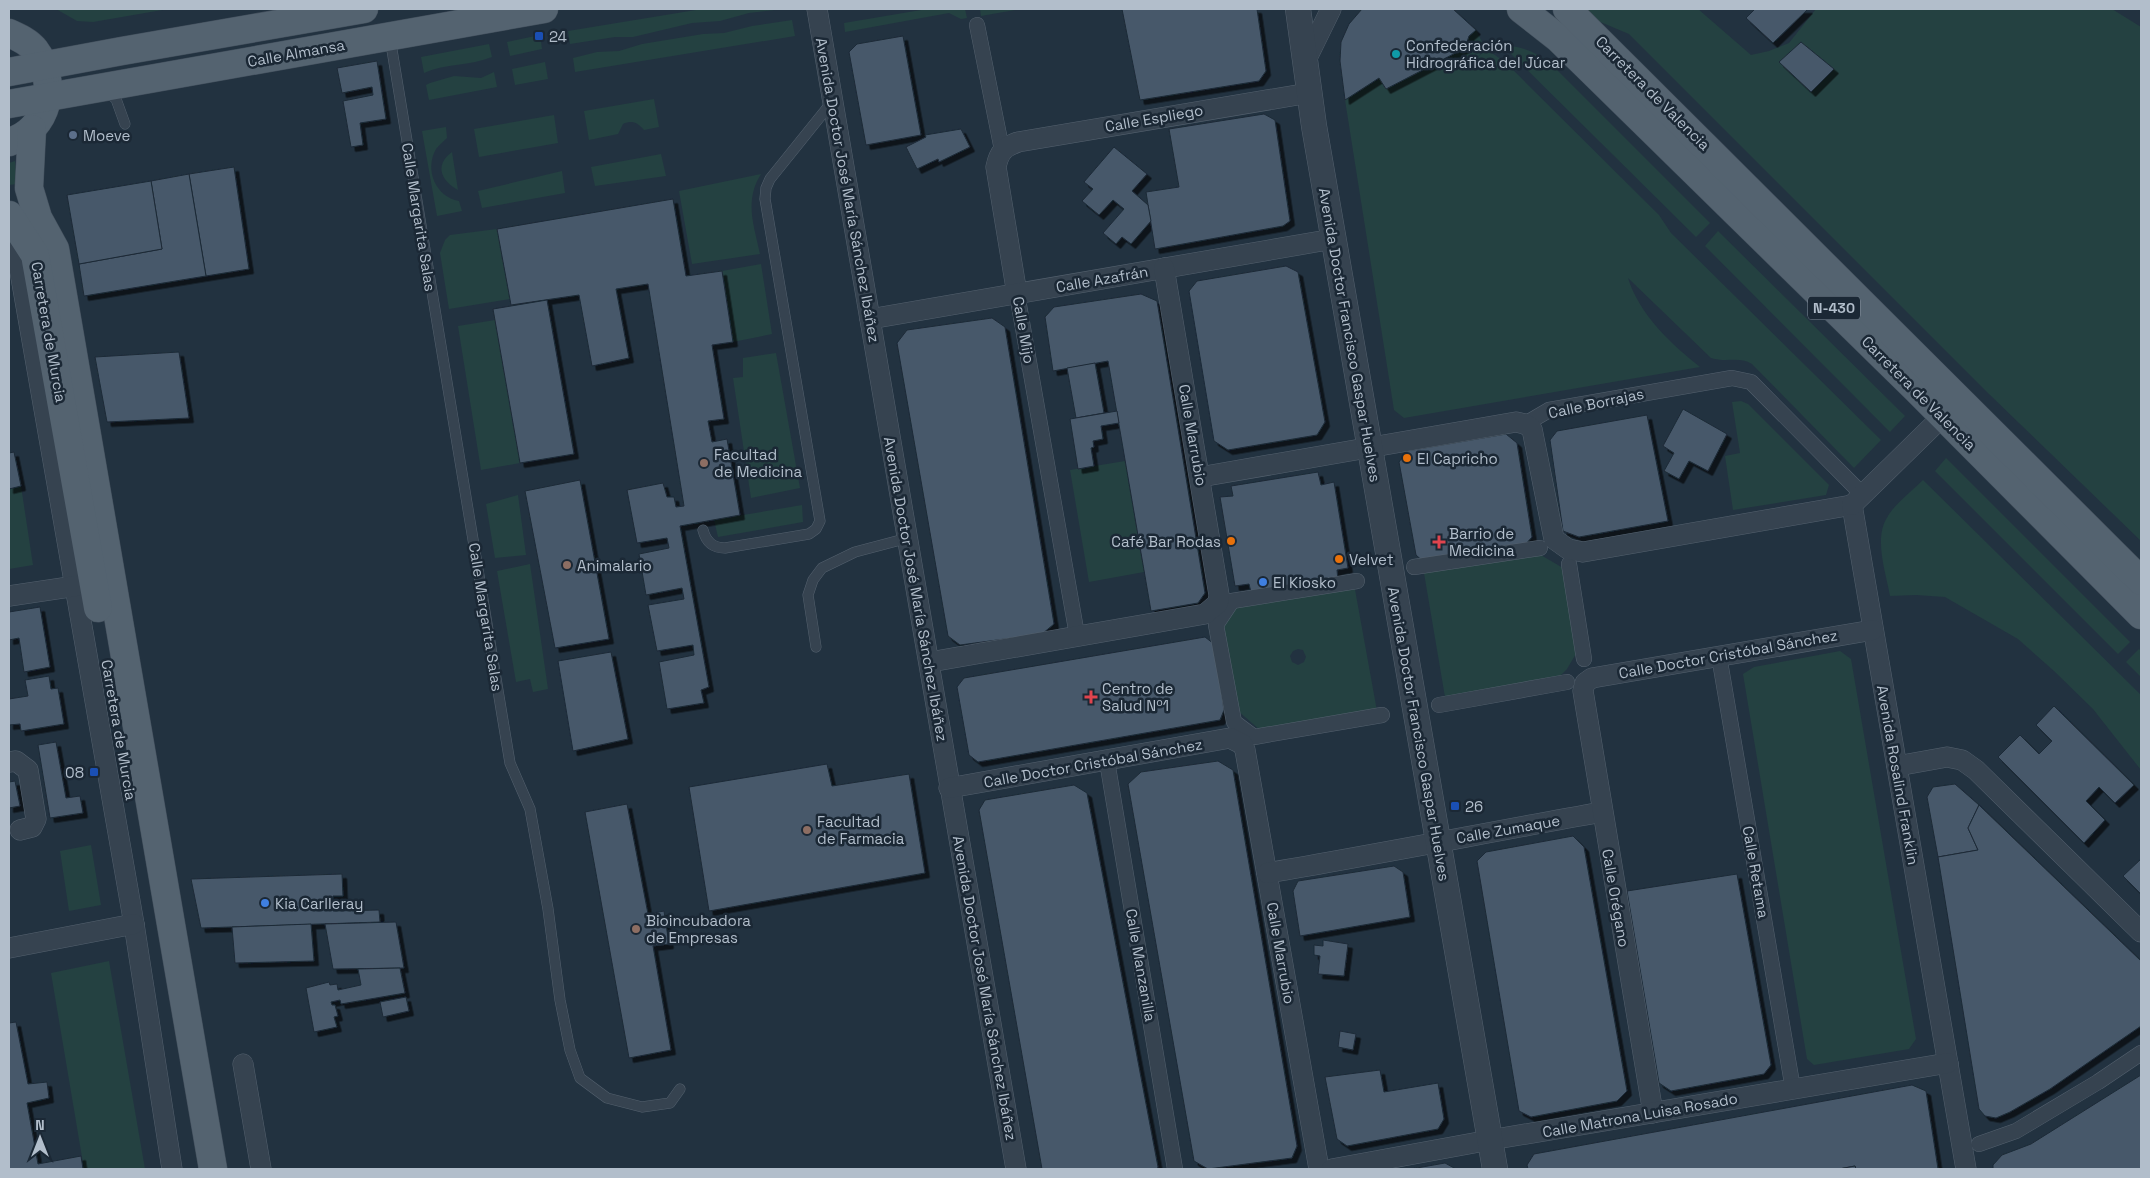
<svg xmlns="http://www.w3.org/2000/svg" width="2150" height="1178" viewBox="0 0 2150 1178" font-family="'Space Grotesk',sans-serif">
<defs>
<filter id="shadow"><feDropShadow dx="4.5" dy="4.5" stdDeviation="0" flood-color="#0009"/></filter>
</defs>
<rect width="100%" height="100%" fill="#223240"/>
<g fill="#244141" fill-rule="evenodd">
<path d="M56,9H168L93,22L77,21Z"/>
<path d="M702,9H783L749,13L720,21L692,23L633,37H615L570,44L568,31Z"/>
<path d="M927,9H965L967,18L961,19L949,13L845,32L844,23Z"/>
<path d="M980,9H1021L981,16Z"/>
<path d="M1586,9H1698L1751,55L1769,51L1789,43L1816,9H2112L2141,27V541L1989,394L1629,34L1598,21Z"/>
<path d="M792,20L795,36L575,72L573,58L597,52L619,51L642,44L703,34L724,33L752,26Z"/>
<path d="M1476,30L1485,48L1477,58L1486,49L1505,62L1659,215L1671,233L1881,440L1854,468L1752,364C1739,356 1727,363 1711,358L1628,278C1639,314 1671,344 1700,367L1404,418L1394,410L1345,100L1379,78L1386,88L1465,48L1469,36Z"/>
<path d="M540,35L542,49L510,56L507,42Z"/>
<path d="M489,44L492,57C470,66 446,63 424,73L421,57Z"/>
<path d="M1502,45C1524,47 1533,51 1550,63L1710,223L1696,237Z"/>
<path d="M545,62L548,79L515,85L512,69Z"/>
<path d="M494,72L497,87L429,100L426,85L430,83L454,76L481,78Z"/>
<path d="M654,99L659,127L644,130C637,122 632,120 623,124L618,134L589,140L584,111Z"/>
<path d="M554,115L558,143L479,157L474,129Z"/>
<path d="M446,127L447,138C443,142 439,145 436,149C424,170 436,197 459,201L462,211L437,216L422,131Z"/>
<path d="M452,152L458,190C441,181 434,165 452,152Z"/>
<path d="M661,154L666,176L595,186L591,167Z"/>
<path d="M15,161L17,184L9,185V163Z"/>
<path d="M562,171L565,193L482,208L478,191Z"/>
<path d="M761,174C744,201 754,225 760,254L692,264L679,191Z"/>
<path d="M497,229L510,299L449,309L440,253L445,240L450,235Z"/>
<path d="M1718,231L1905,416L1890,432L1705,246Z"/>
<path d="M761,264L772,334L733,342L722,271Z"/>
<path d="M495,320L520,463L481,470L458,326Z"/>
<path d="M776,353L800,488L751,498L733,378L743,377V358Z"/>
<path d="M1741,401L1748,404L1829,485L1826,495L1733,510L1725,456L1740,453L1732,402Z"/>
<path d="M1946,458L2130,642L2118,654L1935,471Z"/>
<path d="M1125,461L1144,572L1089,582L1070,470Z"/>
<path d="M1923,480L2141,695V770L2093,709L2054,671L2018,639L1945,597L1916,595L1890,596C1886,572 1873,538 1888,516C1894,505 1914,489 1923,480Z"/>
<path d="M21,486L33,565L9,569V489Z"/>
<path d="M518,495L526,555L495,558L486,504Z"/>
<path d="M802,505L803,522L718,537L714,520Z"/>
<path d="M1534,551L1563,568L1577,652L1567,669L1559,677L1445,697L1424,573Z"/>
<path d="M530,564L548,689L533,692L530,679L516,682L497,571Z"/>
<path d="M1354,584L1377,711L1260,730L1237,710L1222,624L1240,604ZM1298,649L1303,650L1306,657L1304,662L1298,665L1292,662L1290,656L1293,651Z"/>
<path d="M2139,649L2141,651V677L2126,662Z"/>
<path d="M1840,651L1851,659L1916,1039L1909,1049L1814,1065L1807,1059L1743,674L1754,667Z"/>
<path d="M91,845L101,905L69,911L60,851Z"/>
<path d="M109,961L145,1169H84L51,973Z"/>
</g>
<g fill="#47596a" stroke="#1d2a37" filter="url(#shadow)">
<path d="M1122,9H1257L1266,71L1259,81L1140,100Z"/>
<path d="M1362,9H1453L1476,30L1469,36L1465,48L1386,89L1379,78L1345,100L1340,61L1341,42L1349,24Z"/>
<path d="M1755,9H1808L1773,43L1746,18Z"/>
<path d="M903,36L921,135L866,145L849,52L857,44Z"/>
<path d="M1801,42L1834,69L1811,92L1779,62Z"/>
<path d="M377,61L386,119L360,123L363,145L351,147L343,101L373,95L372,87L342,93L337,68Z"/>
<path d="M1264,114L1275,120L1290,221L1283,226L1155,249L1146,192L1179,187L1169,129Z"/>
<path d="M961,129L970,147L939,162L938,159L917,169L906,147L926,137L925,135Z"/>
<path d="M1114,147L1147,174L1132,191L1148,205L1151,221L1131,244L1122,237L1116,244L1103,233L1124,209L1113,200L1099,215L1082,201L1093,189L1084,182Z"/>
<path d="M234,167L249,269L206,276L189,174Z"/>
<path d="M189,174L206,276L84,296L79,264L162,249L151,181Z"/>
<path d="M151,181L162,249L79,264L67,195Z"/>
<path d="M673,199L686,276L722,271L733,342L712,345L724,419L708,421L712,442L727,439L740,515L680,526L709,687L701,690L704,703L667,709L659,662L694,655L693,645L657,651L648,605L684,599L682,588L646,595L639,554L669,548L667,538L637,543L627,490L663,483L667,497H674L676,507L684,506L648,284L616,289L629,358L592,366L579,295L511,305L497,229Z"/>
<path d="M1286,266L1298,272L1325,422L1317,435L1228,450L1214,441L1189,291L1197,281Z"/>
<path d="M1141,294L1157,301L1205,593L1198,603L1151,611L1108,361L1053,371L1045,317L1054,307Z"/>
<path d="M547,300L574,454L520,463L493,309Z"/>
<path d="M992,318L1005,327L1054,624L1042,634L960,645L948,636L897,343L907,330Z"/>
<path d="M179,352L189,418L107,422L95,357Z"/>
<path d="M1095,363L1104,413L1076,418L1067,368Z"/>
<path d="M1683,409L1727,434L1708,471L1689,461L1679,479L1664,471L1674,453L1663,446Z"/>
<path d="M1117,411L1119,423L1101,426L1103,439L1093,441L1094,447L1091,448L1094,466L1078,469L1070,419Z"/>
<path d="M1647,415L1668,521L1579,537L1563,531L1550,440L1557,431Z"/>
<path d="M1506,434L1517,443L1532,537L1524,546L1426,564L1416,555L1399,462L1407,451Z"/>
<path d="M14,452L21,486L9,489V453Z"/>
<path d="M1318,472L1321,485L1334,482L1348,568L1337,570L1338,581L1252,596L1249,584L1235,586L1220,497L1233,496L1231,486Z"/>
<path d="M580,480L609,639L555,648L525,491Z"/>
<path d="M40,607L50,667L24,672L19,638L9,640V612Z"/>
<path d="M1205,637L1214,644L1224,710L1220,720L978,762L969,755L957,687L964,678Z"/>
<path d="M611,652L628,739L573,751L558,661Z"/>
<path d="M49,676L51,689L58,688L64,724L21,731L20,724L9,725V699L28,696L25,680Z"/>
<path d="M2054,706L2134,785L2115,803L2099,787L2086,801L2105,820L2084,843L1998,757L2020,735L2039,754L2052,741L2036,725Z"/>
<path d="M56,742L66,798L80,796L83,813L50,818L38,745Z"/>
<path d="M1218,761L1233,770L1297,1146L1292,1158L1208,1169L1194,1161L1128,784L1141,772Z"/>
<path d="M827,764L832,786L909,774L925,873L709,911L689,787Z"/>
<path d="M15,781L20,806L9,808V782Z"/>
<path d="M1955,784L1979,805L1968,828L1978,850L1938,857L1927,797L1933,787Z"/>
<path d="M1074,785L1087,793L1158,1167L1157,1169H1042L979,810L985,800Z"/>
<path d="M627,804L648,914L664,911L669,944L653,946L671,1050L629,1058L585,812Z"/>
<path d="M1979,805L2141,961V1026L2050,1089L2010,1112L1996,1118L1985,1116L1979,1109L1938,857L1978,850L1968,828Z"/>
<path d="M1573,836L1584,847L1627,1091L1617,1101L1531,1117L1519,1111L1477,861L1486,852Z"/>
<path d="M2141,859V894L2123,876Z"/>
<path d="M1394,866L1403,872L1410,917L1300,936L1293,891L1298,881Z"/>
<path d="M342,874L343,896H333V911L379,910L380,922L201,928L191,879Z"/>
<path d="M1737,874L1771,1065L1764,1074L1671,1091L1659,1083L1627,891Z"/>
<path d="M396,922L404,968L333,969L325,924Z"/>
<path d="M311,924L314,961L235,963L232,927Z"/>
<path d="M1323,940L1348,944L1344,976L1318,974L1320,956L1314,955V945L1323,946Z"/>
<path d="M400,968L405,993L341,1004L340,1000L331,1002L332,1005H335L338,1016L334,1017L337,1027L314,1032L306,988L329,982L330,985L337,984L338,990L361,985L358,969Z"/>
<path d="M406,997L409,1011L383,1017L380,1002Z"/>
<path d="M16,1022L28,1084L47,1082L49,1098L27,1103L38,1164L81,1156L83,1169H9V1023Z"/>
<path d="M1340,1031L1356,1034L1353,1050L1338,1047Z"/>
<path d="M1380,1070L1384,1092L1438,1083L1444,1119L1438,1129L1347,1146L1337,1139L1325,1077Z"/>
<path d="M2141,1075V1169H1993V1165L2002,1155L2031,1144Z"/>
<path d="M1912,1085L1926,1091L1938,1169H1856L1855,1166L1839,1169H1528L1527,1165L1534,1154Z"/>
<path d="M1445,1163L1456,1169H1411Z"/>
<path d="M1855,1166L1856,1169H1839Z"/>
</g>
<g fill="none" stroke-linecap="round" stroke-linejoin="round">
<g stroke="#54616e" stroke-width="11">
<g id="service">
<path d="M390,38L510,763L530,809L548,909L560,1000L570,1050L580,1078L607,1098L642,1107L670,1103L680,1089"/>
<path d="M106,91L116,99L125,124"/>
<path d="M703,530C706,542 713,548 725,548L809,534L816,529L820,521L765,199L766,188L770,179L832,102"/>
<path d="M816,647L808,595L813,580L822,568L855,552L908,538"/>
</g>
</g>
<g stroke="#54616e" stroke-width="16">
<g id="pedestrian">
<path d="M977,25L1002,150"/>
<path d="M1017,294L1077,635"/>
<path d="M1525,424L1549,410L1732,378L1751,382L1862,494"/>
<path d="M1569,564L1584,659"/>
<path d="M1414,567L1540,548"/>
<path d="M1357,581L1232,601L1216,625L1234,722L1254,737L1382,715"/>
<path d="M1719,656L1793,1089"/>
<path d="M1439,705L1567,682"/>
<path d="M1107,761L1175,1169"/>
<path d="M1979,1144L2016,1131L2098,1082L2141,1053"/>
</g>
</g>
<g stroke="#54616e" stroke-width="21">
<g id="minor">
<path d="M817,9C884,395 948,783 1016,1169"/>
<path d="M1305,62L1331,9"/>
<path d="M12,226L134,924L172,1169"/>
<path d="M1017,294L996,167C999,152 1004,147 1018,142L1309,93"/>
<path d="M870,319L1333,239"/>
<path d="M1200,477L1516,422L1525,424L1532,429L1554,539L1568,549L1583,552L1852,505"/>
<path d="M1852,505L1966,1169"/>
<path d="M1852,505L1942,417"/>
<path d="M9,596L76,586"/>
<path d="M930,662L1205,614L1218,603L1219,595L1164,268"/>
<path d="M9,762L16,761L28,770L36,819L32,827L20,830"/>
<path d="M1897,766L1947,757L1962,760L1976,770L2141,932"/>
<path d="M949,788L1230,738L1242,744L1245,750L1319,1169"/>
<path d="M1267,873C1379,854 1490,832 1602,812"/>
<path d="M9,948L134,924"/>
<path d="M243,1064L261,1169"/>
<path d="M1653,1113L1583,691L1585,683L1592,678L1873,630"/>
<path d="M1332,1169L1490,1140L1948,1063"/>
</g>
</g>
<g stroke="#54616e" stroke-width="26">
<path id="tertiary" d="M1298,9L1314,126L1495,1169"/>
</g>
<g stroke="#424f5c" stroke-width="29">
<g id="primary">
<path d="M1521,9L1558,38L1916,389L2141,615"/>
<path d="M1567,9L2141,581"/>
<path d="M9,33C18,37 29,42 35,50C59,82 49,130 9,142"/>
<path d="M9,72L122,51L364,9"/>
<path d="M9,104L544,9"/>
<path d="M32,129L29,188L38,218L55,249L213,1169"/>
<path d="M9,215L35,255L98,608"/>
</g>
</g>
<use href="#service" stroke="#364350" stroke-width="10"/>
<use href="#pedestrian" stroke="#364350" stroke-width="15"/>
<use href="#minor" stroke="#364350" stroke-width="20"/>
<use href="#tertiary" stroke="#364350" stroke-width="25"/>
<use href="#primary" stroke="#546370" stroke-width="28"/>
</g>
<g fill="#1a4fb4" stroke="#1b2835" stroke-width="2">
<rect x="534" y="31" width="10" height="10" rx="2.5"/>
<rect x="89" y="767" width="10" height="10" rx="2.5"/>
<rect x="1450" y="801" width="10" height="10" rx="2.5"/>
</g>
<circle fill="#0f9aa8" stroke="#1b2835" stroke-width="2" cx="1396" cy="54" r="5"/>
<circle fill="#5c6f8a" stroke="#1b2835" stroke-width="2" cx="73" cy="135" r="5"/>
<g fill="#e8710a" stroke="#1b2835" stroke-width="2">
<circle cx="1407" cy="458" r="5"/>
<circle cx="1231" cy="541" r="5"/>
<circle cx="1339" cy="559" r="5"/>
</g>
<g fill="#8d6e63" stroke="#1b2835" stroke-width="2">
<circle cx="704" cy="463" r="5"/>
<circle cx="567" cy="565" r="5"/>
<circle cx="807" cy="830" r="5"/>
<circle cx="636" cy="929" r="5"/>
</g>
<g fill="#e0444e" stroke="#1b2835" stroke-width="2">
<path d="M1436.5 534.5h5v5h5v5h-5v5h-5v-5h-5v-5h5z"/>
<path d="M1088.5 689.5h5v5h5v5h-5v5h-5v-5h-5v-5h5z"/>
</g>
<g fill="#3f7fe0" stroke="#1b2835" stroke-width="2">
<circle cx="1263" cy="582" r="5"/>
<circle cx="265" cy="903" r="5"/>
</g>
<g text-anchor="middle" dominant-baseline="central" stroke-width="5" stroke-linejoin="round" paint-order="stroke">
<rect fill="#1b2835" stroke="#85919e" stroke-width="1" x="1808" y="296.5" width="52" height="23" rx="4"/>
<g font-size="14" font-weight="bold" fill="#b2becb">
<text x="1834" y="308">N-430</text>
</g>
<g font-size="15" fill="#b2becb" stroke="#1b2835" text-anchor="start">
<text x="549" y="36">24</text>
<text x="1406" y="45">Confederación<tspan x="1406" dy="17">Hidrográfica del Júcar</tspan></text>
<text x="83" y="135">Moeve</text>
<text x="714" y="454">Facultad<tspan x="714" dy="17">de Medicina</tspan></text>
<text x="1417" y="458">El Capricho</text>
<text x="1449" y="533">Barrio de<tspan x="1449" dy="17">Medicina</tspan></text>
<text x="1221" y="541" text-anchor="end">Café Bar Rodas</text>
<text x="1349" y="559">Velvet</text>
<text x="577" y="565">Animalario</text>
<text x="1273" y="582">El Kiosko</text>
<text x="1102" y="688">Centro de<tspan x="1102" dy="17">Salud Nº1</tspan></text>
<text x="84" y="772" text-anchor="end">08</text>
<text x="1465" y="806">26</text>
<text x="817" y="821">Facultad<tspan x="817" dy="17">de Farmacia</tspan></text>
<text x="275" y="903">Kia Carlleray</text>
<text x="646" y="920">Bioincubadora<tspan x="646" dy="17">de Empresas</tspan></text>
</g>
<g font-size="15" fill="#b2becb" stroke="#1b2835">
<text transform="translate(296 53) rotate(-10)">Calle Almansa</text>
<text transform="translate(1653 93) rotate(45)">Carretera de Valencia</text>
<text transform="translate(1154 118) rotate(-10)">Calle Espliego</text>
<text transform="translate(848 190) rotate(80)">Avenida Doctor José María Sánchez Ibáñez</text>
<text transform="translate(419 217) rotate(81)">Calle Margarita Salas</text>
<text transform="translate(1102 279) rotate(-10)">Calle Azafrán</text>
<text transform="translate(1024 330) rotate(80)">Calle Mijo</text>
<text transform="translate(49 332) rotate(80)">Carretera de Murcia</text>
<text transform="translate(1350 335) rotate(80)">Avenida Doctor Francisco Gaspar Huelves</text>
<text transform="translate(1919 393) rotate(45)">Carretera de Valencia</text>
<text transform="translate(1596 403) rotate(-12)">Calle Borrajas</text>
<text transform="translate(1193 435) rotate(80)">Calle Marrubio</text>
<text transform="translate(916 589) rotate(80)">Avenida Doctor José María Sánchez Ibáñez</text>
<text transform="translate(486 617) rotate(81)">Calle Margarita Salas</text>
<text transform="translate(1728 654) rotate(-10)">Calle Doctor Cristóbal Sánchez</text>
<text transform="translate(119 730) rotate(80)">Carretera de Murcia</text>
<text transform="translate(1419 734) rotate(80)">Avenida Doctor Francisco Gaspar Huelves</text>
<text transform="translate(1093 763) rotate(-10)">Calle Doctor Cristóbal Sánchez</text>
<text transform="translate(1898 775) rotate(80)">Avenida Rosalind Franklin</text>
<text transform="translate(1508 829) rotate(-10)">Calle Zumaque</text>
<text transform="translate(1756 872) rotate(80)">Calle Retama</text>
<text transform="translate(1616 898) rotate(80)">Calle Orégano</text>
<text transform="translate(1281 953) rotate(80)">Calle Marrubio</text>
<text transform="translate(1141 965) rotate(80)">Calle Manzanilla</text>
<text transform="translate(985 988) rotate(80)">Avenida Doctor José María Sánchez Ibáñez</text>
<text transform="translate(1640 1115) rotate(-10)">Calle Matrona Luisa Rosado</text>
</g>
</g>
<rect width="2150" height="1178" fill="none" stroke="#b2becb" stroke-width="20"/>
<g transform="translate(40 1138)" stroke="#1b2835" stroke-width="4" paint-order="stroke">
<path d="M0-4L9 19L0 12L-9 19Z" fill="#b2becb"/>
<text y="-8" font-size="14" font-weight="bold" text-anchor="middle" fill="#b2becb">N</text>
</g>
</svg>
